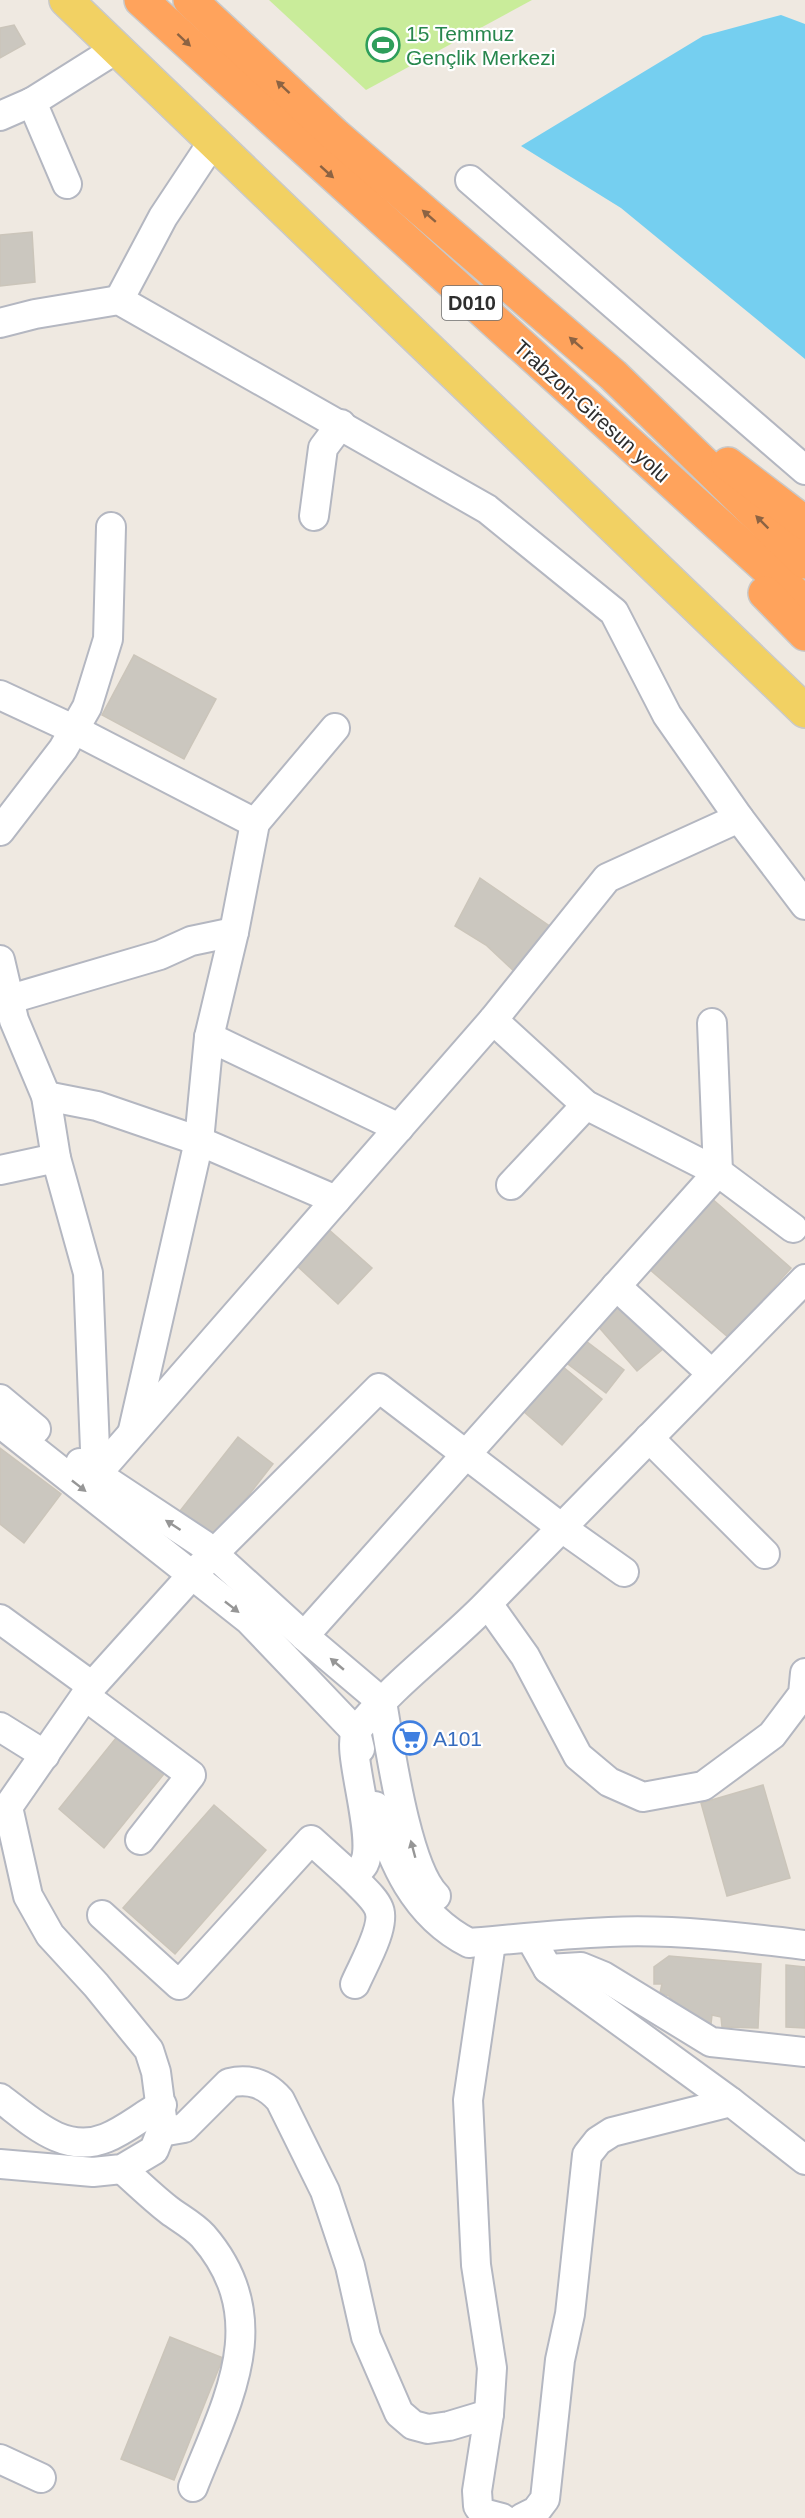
<svg xmlns="http://www.w3.org/2000/svg" width="805" height="2518" viewBox="0 0 805 2518" font-family="Helvetica,sans-serif">
<rect width="100%" height="100%" fill="#efe9e1"/>
<path fill="#c9ec9a" d="M269,0H532L366,90Z"/>
<path fill="#75cff0" d="M781,15L805,24V359L621,208L521,146L703,36Z"/>
<g fill="#cbc7bf" stroke="#cbc5ba" stroke-width="1.5">
<path d="M14,25L25,44L0,58V28Z"/>
<path d="M32,232L35,282L0,286V235Z"/>
<path d="M134,655L216,699L184,759L102,715Z"/>
<path d="M480,878L551,927L517,974L486,945L455,926Z"/>
<path d="M710,1197L791,1268L729,1338L648,1268Z"/>
<path d="M327,1228L372,1268L338,1304L294,1263Z"/>
<path d="M623,1303L663,1349L637,1371L597,1325Z"/>
<path d="M582,1338L624,1370L606,1393L564,1361Z"/>
<path d="M562,1366L602,1399L562,1445L523,1411Z"/>
<path d="M238,1437L273,1464L211,1543L176,1516Z"/>
<path d="M0,1448L61,1494L24,1543L0,1524Z"/>
<path d="M124,1728L172,1764L104,1848L59,1809Z"/>
<path d="M763,1785L790,1878L727,1896L701,1803Z"/>
<path d="M214,1805L266,1850L175,1954L123,1908Z"/>
<path d="M669,1956L761,1964L758,2028L722,2027L721,2017L712,2015L711,2024L698,2023V2016H690L688,2010L677,2007L669,1996L660,1993L662,1984H654V1967Z"/>
<path d="M786,1965L805,1967V2028L786,2027Z"/>
<path d="M170,2337L223,2358L174,2480L121,2459Z"/>
</g>
<g fill="none" stroke-linecap="round" stroke-linejoin="round">
<g stroke="#b4b7c1" stroke-width="32">
<g id="minor">
<path d="M32,102L67,184"/>
<path d="M0,116L32,102L118,48"/>
<path d="M470,180L805,470"/>
<path d="M119,300L163,217L214,140"/>
<path d="M0,323L35,314L119,300L487,509L614,612L667,715L739,818L805,905"/>
<path d="M314,516L323,448L341,424"/>
<path d="M0,695L73,729L255,823"/>
<path d="M0,831L63,749L87,707L108,639L111,527"/>
<path d="M0,960L14,1020L46,1096L56,1158L88,1273L96,1475"/>
<path d="M0,1002L160,955L191,941L234,932"/>
<path d="M493,1020L586,1105L718,1172L793,1228"/>
<path d="M209,1037L234,932L255,823L335,728"/>
<path d="M46,1096L97,1106L199,1141L336,1200"/>
<path d="M0,1170L56,1158"/>
<path d="M511,1185L586,1105"/>
<path d="M616,1286L711,1373"/>
<path d="M0,1399L36,1429"/>
<path d="M0,1423L249,1620L356,1732L360,1749"/>
<path d="M133,1430L199,1141L209,1037L399,1128"/>
<path d="M649,1438L765,1554"/>
<path d="M80,1463L204,1545L304,1636L382,1702C390,1747 406,1866 436,1896"/>
<path d="M96,1475L493,1020L607,878L739,818"/>
<path d="M488,1604L525,1656L578,1756L609,1782L643,1797L703,1786L772,1735L803,1694L805,1673"/>
<path d="M0,1619L92,1686"/>
<path d="M304,1636L718,1172L712,1023"/>
<path d="M85,1696L191,1775L140,1840"/>
<path d="M0,1727L45,1755"/>
<path d="M375,1806C392,1861 414,1915 469,1943C515,1939 562,1934 609,1932C675,1929 740,1937 805,1945"/>
<path d="M352,1877C360,1886 375,1898 379,1909C386,1927 362,1967 355,1984"/>
<path d="M102,1915L179,1985L311,1840L352,1877C356,1873 362,1868 364,1864C378,1838 344,1746 357,1730C394,1683 445,1647 487,1604C594,1496 698,1387 805,1279"/>
<path d="M531,1939L548,1969L731,2102L805,2160"/>
<path d="M491,1943L468,2100L476,2265L492,2368L489,2414L477,2491L478,2506L483,2513L502,2518"/>
<path d="M548,1969L581,1967L603,1976L711,2042L805,2052"/>
<path d="M0,2098C31,2121 64,2155 106,2138C126,2130 143,2115 162,2105"/>
<path d="M161,2132L184,2128L229,2083C250,2078 266,2084 280,2100L325,2191L350,2266L366,2337L399,2413L413,2425L428,2429L449,2426L489,2414"/>
<path d="M0,2164L93,2172L122,2169L154,2150L161,2132L162,2118L156,2072L149,2050L96,1985L50,1935L28,1896L8,1807L92,1686L192,1575L379,1388L562,1528L624,1572"/>
<path d="M122,2169C138,2183 153,2198 170,2211C181,2219 194,2226 203,2236C275,2319 227,2401 193,2487"/>
<path d="M0,2459L41,2478"/>
<path d="M522,2518L536,2511L545,2499L560,2360L570,2314L587,2155L598,2141L612,2132L731,2102"/>
</g>
</g>
<g stroke="#c9c9c9" stroke-width="36">
<path id="major" d="M66,0L805,711"/>
</g>
<g stroke="#c9c9c9" stroke-width="36">
<g id="highway">
<path d="M141,0L805,603"/>
<path d="M190,0L334,134L613,375L805,562"/>
<path d="M728,464L805,523"/>
<path d="M765,593L805,634"/>
</g>
</g>
<use href="#minor" stroke="#fff" stroke-width="28"/>
<use href="#major" stroke="#f2d163" stroke-width="33"/>
<use href="#highway" stroke="#ffa35c" stroke-width="33"/>
</g>
<defs><path id="oneway-solid" d="M-6-.8H1V-3.2L6.5 0L1 3.2V.8H-6Z" transform="scale(1.5)"/></defs>
<g fill="#8c6343">
<use href="#oneway-solid" transform="translate(184 40) rotate(43)"/>
<use href="#oneway-solid" transform="translate(283 87) rotate(-137)"/>
<use href="#oneway-solid" transform="translate(327 172) rotate(42)"/>
<use href="#oneway-solid" transform="translate(429 216) rotate(-139)"/>
<use href="#oneway-solid" transform="translate(576 343) rotate(-139)"/>
<use href="#oneway-solid" transform="translate(762 522) rotate(-135)"/>
</g>
<g fill="#969696">
<use href="#oneway-solid" transform="translate(79 1486) rotate(38)"/>
<use href="#oneway-solid" transform="translate(173 1525) rotate(-147)"/>
<use href="#oneway-solid" transform="translate(232 1607) rotate(38)"/>
<use href="#oneway-solid" transform="translate(337 1664) rotate(-140)"/>
<use href="#oneway-solid" transform="translate(413 1849) rotate(-105)"/>
</g>
<defs>
<g id="stadium-ring" transform="scale(1.725)"><circle r="9.5" fill="#fff" stroke="#2e9e5b" stroke-width="1.5"/><path d="M0-5a6.5 5 0 1 0 0 10a6.5 5 0 1 0 0-10ZM-3.5-1.8h7v3.6h-7Z" fill="#2e9e5b"/></g>
<g id="supermarket-ring" transform="scale(1.725)"><circle r="9.5" fill="#fff" stroke="#3f7fe0" stroke-width="1.5"/><path d="M-6-5.5h2.5l.6 2H6L4.5 2H-2.5L-4.4-4H-6ZM-1.5 3.2a1.3 1.3 0 1 0 .1 0ZM3 3.2a1.3 1.3 0 1 0 .1 0Z" fill="#3f7fe0"/></g>
</defs>
<g fill-rule="evenodd">
<use href="#stadium-ring" x="383" y="45"/>
<use href="#supermarket-ring" x="410" y="1738"/>
</g>
<g text-anchor="middle" dominant-baseline="central" stroke-width="4.5" stroke-linejoin="round" paint-order="stroke">
<rect fill="#fff" stroke="#6d6d6d" stroke-width="1.5" x="442" y="286" width="60" height="34" rx="4.5"/>
<g font-size="20" font-weight="bold" fill="#2e2e2e">
<text x="472" y="303">D010</text>
</g>
<g font-size="21" fill="#27864d" stroke="#fff" text-anchor="start">
<text x="406" y="33">15 Temmuz<tspan x="406" dy="24">Gençlik Merkezi</tspan></text>
</g>
<g font-size="21" fill="#2e2e2e" stroke="#fff">
<text transform="translate(592 411) rotate(42)">Trabzon-Giresun yolu</text>
</g>
<g font-size="21" fill="#366cbe" stroke="#fff" text-anchor="start">
<text x="433" y="1738">A101</text>
</g>
</g>
</svg>
